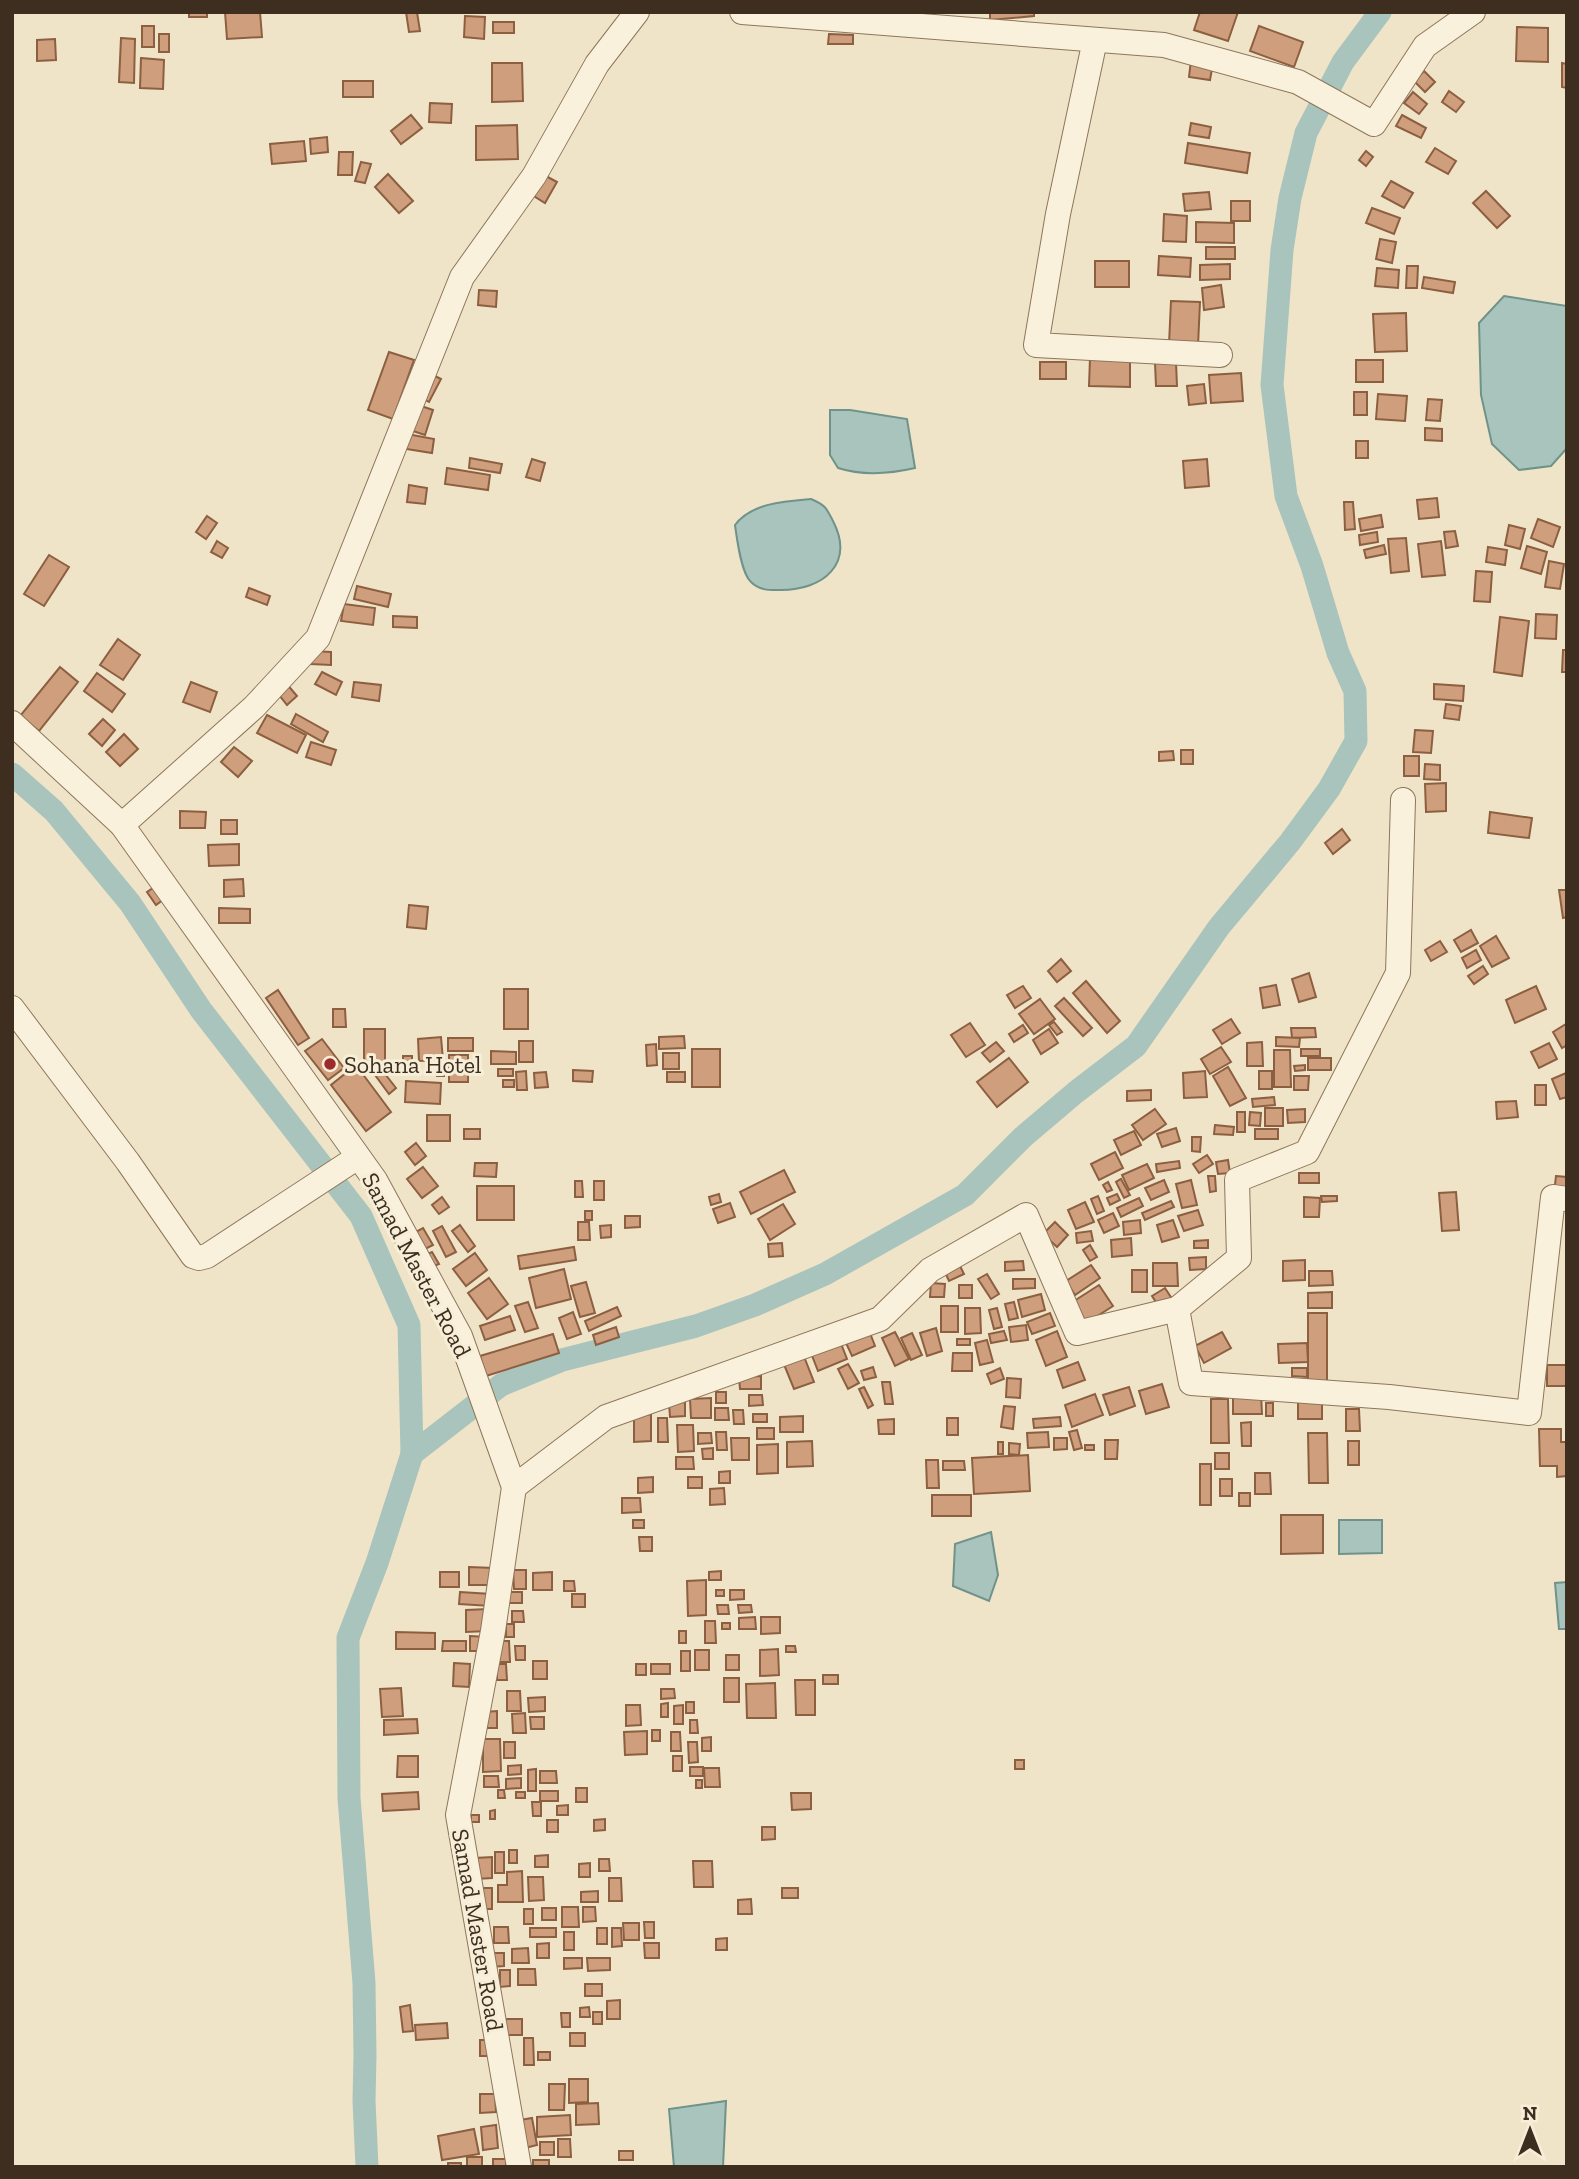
<svg xmlns="http://www.w3.org/2000/svg" width="1579" height="2179" viewBox="0 0 1579 2179" font-family="'Zilla Slab',serif">
<rect width="100%" height="100%" fill="#f0e4c8"/>
<g fill="#a9c4bc" stroke="#6f938a" stroke-width="2">
<path d="M1504,296L1567,306V448L1551,466L1519,470L1492,444L1481,395L1479,323Z"/>
<path d="M830,410H850L907,419L915,468C889,474 863,476 838,468L830,455Z"/>
<path d="M811,499C825,505 826,507 833,521C855,564 823,590 781,590C770,590 760,591 751,582C741,573 737,539 735,525C751,503 786,501 811,499Z"/>
<path d="M1339,1520H1382V1553L1339,1554Z"/>
<path d="M991,1532L998,1575L989,1601L953,1586L955,1544Z"/>
<path d="M1567,1582V1629H1559L1555,1583Z"/>
<path d="M726,2101L723,2167H674L669,2109Z"/>
</g>
<g fill="none" stroke-linecap="round" stroke-linejoin="round">
<g stroke="#a9c4bc" stroke-width="23">
<path d="M12,774L54,811L130,903L201,1010L361,1216L409,1325L412,1454"/>
<path d="M367,2167L364,2101L365,2055L364,1983L349,1798L348,1638L377,1563L412,1454L501,1385L562,1360L696,1326L755,1305L825,1274L965,1195L1023,1137L1076,1092L1136,1046L1219,927L1290,842L1329,789L1356,741L1355,691L1338,653L1312,566L1286,496L1272,385L1282,250L1290,198L1306,133L1343,62L1380,12"/>
</g>
</g>
<g fill="#cf9f7d" stroke="#8d5f41" stroke-width="2">
<rect x="189" y="12" width="18" height="5"/>
<path d="M225,12H260L262,37L227,39Z"/>
<path d="M406,12H417L420,31L409,32Z"/>
<path d="M990,12H1034V16L990,20Z"/>
<path d="M1200,12H1238L1228,41L1194,30Z"/>
<path d="M465,16L485,17L484,39L464,37Z"/>
<rect x="493" y="22" width="21" height="11"/>
<rect x="142" y="26" width="12" height="21"/>
<path d="M1259,26L1303,42L1294,67L1250,51Z"/>
<path d="M1517,27L1548,28V62L1516,61Z"/>
<rect x="159" y="34" width="10" height="18"/>
<path d="M829,34L853,35V44H828Z"/>
<path d="M121,38L135,39L134,83L119,82Z"/>
<path d="M55,39L56,60L37,61V40Z"/>
<path d="M141,58L164,60L163,89L140,88Z"/>
<path d="M1191,60L1213,63L1210,80L1189,77Z"/>
<path d="M492,63H522L523,101L492,102Z"/>
<path d="M1562,63L1567,64V88L1562,87Z"/>
<path d="M1424,71L1435,82L1425,92L1414,81Z"/>
<rect x="343" y="81" width="30" height="16"/>
<path d="M1449,91L1464,102L1456,112L1442,102Z"/>
<path d="M1413,92L1427,104L1419,114L1404,103Z"/>
<path d="M430,103L452,104L451,123L429,122Z"/>
<path d="M411,115L422,128L401,144L391,131Z"/>
<path d="M1402,115L1426,128L1421,138L1396,126Z"/>
<path d="M1191,123L1211,127L1209,138L1189,135Z"/>
<path d="M517,125L518,159L476,160V126Z"/>
<path d="M327,137L328,152L311,154L310,139Z"/>
<path d="M304,141L306,161L272,164L270,144Z"/>
<path d="M1188,143L1250,153L1247,173L1185,163Z"/>
<path d="M1435,148L1456,161L1448,174L1426,162Z"/>
<path d="M1366,151L1373,157L1366,166L1359,160Z"/>
<path d="M339,152H353L352,175H338Z"/>
<path d="M361,162L371,164L365,183L355,181Z"/>
<path d="M388,174L413,201L399,213L375,187Z"/>
<path d="M544,175L557,182L545,203L532,195Z"/>
<path d="M1391,181L1413,193L1404,208L1382,196Z"/>
<path d="M1486,191L1510,216L1497,228L1473,203Z"/>
<path d="M1209,192L1211,209L1185,211L1183,194Z"/>
<rect x="1231" y="201" width="19" height="20"/>
<path d="M1372,208L1400,218L1394,234L1366,223Z"/>
<path d="M1164,214L1187,216L1186,242L1163,241Z"/>
<path d="M1196,222L1234,223V243L1196,242Z"/>
<path d="M1380,239L1396,242L1392,263L1376,259Z"/>
<rect x="1206" y="247" width="29" height="12"/>
<path d="M1159,256L1191,258L1190,277L1158,275Z"/>
<rect x="1095" y="261" width="34" height="26"/>
<path d="M1230,264V279L1200,280V265Z"/>
<path d="M1407,266H1418L1417,288H1406Z"/>
<path d="M1377,268L1399,270L1398,288L1375,286Z"/>
<path d="M1424,277L1455,282L1453,293L1422,288Z"/>
<path d="M1221,285L1224,307L1204,310L1202,288Z"/>
<path d="M479,290L497,291L496,307L478,305Z"/>
<path d="M1171,301L1200,302L1198,346L1169,344Z"/>
<path d="M1406,313L1407,351L1375,352L1373,314Z"/>
<path d="M389,352L414,360L393,419L368,410Z"/>
<path d="M1090,358L1130,359V387L1089,386Z"/>
<rect x="1356" y="360" width="27" height="22"/>
<rect x="1040" y="362" width="26" height="17"/>
<path d="M1176,362L1177,386H1156L1155,363Z"/>
<path d="M1241,373L1243,401L1211,403L1209,375Z"/>
<path d="M431,374L441,379L429,402L420,397Z"/>
<path d="M1204,384L1206,403L1189,405L1187,386Z"/>
<rect x="1354" y="392" width="13" height="23"/>
<path d="M1378,394L1407,396L1405,421L1376,419Z"/>
<path d="M1428,399L1442,400L1440,421L1426,420Z"/>
<path d="M415,404L433,410L425,435L407,429Z"/>
<path d="M1425,428L1442,429V441L1425,440Z"/>
<path d="M402,433L434,439L432,453L400,448Z"/>
<rect x="1356" y="441" width="12" height="17"/>
<path d="M470,458L502,464L500,473L469,468Z"/>
<path d="M532,459L545,463L540,481L526,477Z"/>
<path d="M1207,459L1209,486L1185,488L1183,461Z"/>
<path d="M447,468L490,475L488,490L445,484Z"/>
<path d="M409,485L427,488L425,504L407,502Z"/>
<path d="M1437,498L1439,517L1419,519L1417,500Z"/>
<path d="M1344,502H1353L1355,529L1345,530Z"/>
<path d="M1381,515L1383,527L1361,531L1359,519Z"/>
<path d="M207,516L217,523L206,539L196,532Z"/>
<path d="M1538,519L1560,527L1553,547L1531,538Z"/>
<path d="M1509,525L1525,529L1520,549L1505,545Z"/>
<path d="M1455,531L1458,546L1446,548L1444,532Z"/>
<path d="M1377,532L1378,542L1360,545L1359,535Z"/>
<path d="M1406,538L1409,571L1391,573L1388,539Z"/>
<path d="M217,541L228,548L222,558L211,552Z"/>
<path d="M1441,541L1445,575L1422,577L1418,544Z"/>
<path d="M1384,545L1386,554L1366,558L1364,550Z"/>
<path d="M1527,546L1547,552L1541,574L1521,568Z"/>
<path d="M1488,547L1507,550L1505,565L1486,562Z"/>
<path d="M49,555L69,567L44,606L24,594Z"/>
<path d="M1549,561L1564,564L1560,589L1545,587Z"/>
<path d="M1476,571L1492,572L1490,602L1474,601Z"/>
<path d="M357,586L391,594L388,607L354,599Z"/>
<path d="M249,588L270,596L267,605L246,597Z"/>
<path d="M344,604L375,608L373,625L341,621Z"/>
<path d="M1536,614L1557,615L1556,639L1535,638Z"/>
<path d="M393,616L417,617V628L393,627Z"/>
<path d="M1500,617L1529,621L1522,676L1494,672Z"/>
<path d="M118,639L140,655L123,680L100,665Z"/>
<path d="M1563,650H1567V672H1562Z"/>
<path d="M312,651L331,652V665L311,664Z"/>
<path d="M60,667L78,682L39,731L20,716Z"/>
<path d="M322,672L342,682L336,695L315,684Z"/>
<path d="M97,673L125,694L112,712L84,691Z"/>
<path d="M191,682L217,692L210,712L183,702Z"/>
<path d="M285,682L297,696L287,705L276,691Z"/>
<path d="M354,682L381,685L379,701L352,697Z"/>
<path d="M1434,684L1464,686L1463,701L1434,699Z"/>
<path d="M1446,704L1461,706L1459,720L1444,718Z"/>
<path d="M296,714L328,732L323,742L291,724Z"/>
<path d="M267,715L306,735L297,753L257,733Z"/>
<path d="M103,719L115,730L102,746L89,734Z"/>
<path d="M1415,730L1433,731L1431,753L1413,752Z"/>
<path d="M124,734L138,749L120,766L106,752Z"/>
<path d="M311,742L336,750L331,765L306,757Z"/>
<path d="M234,747L252,761L238,777L221,762Z"/>
<rect x="1181" y="750" width="12" height="14"/>
<path d="M1173,751L1174,760L1159,761V752Z"/>
<rect x="1404" y="756" width="15" height="20"/>
<path d="M1425,764L1440,765V780L1424,779Z"/>
<path d="M1446,783V811L1426,812L1425,784Z"/>
<path d="M180,811L206,812L205,828H180Z"/>
<path d="M1490,812L1532,818L1529,838L1488,833Z"/>
<rect x="221" y="820" width="16" height="14"/>
<path d="M1342,829L1350,840L1333,854L1325,843Z"/>
<path d="M239,844V865L209,866L208,845Z"/>
<path d="M243,879L244,896L224,897V880Z"/>
<path d="M156,886L164,899L156,905L147,892Z"/>
<path d="M1559,890H1567V917L1563,918Z"/>
<path d="M409,905L428,907L426,929L407,927Z"/>
<path d="M219,908L250,909V923H219Z"/>
<path d="M1471,930L1478,943L1461,952L1454,940Z"/>
<path d="M1496,936L1509,958L1492,967L1480,946Z"/>
<path d="M1440,941L1447,952L1431,961L1425,950Z"/>
<path d="M1476,950L1481,960L1467,968L1462,958Z"/>
<path d="M1061,959L1071,971L1057,982L1048,971Z"/>
<path d="M1483,966L1488,974L1474,984L1468,976Z"/>
<path d="M1309,973L1316,997L1299,1002L1292,979Z"/>
<path d="M1086,981L1120,1021L1107,1033L1073,993Z"/>
<path d="M1276,985L1280,1005L1263,1008L1260,988Z"/>
<path d="M1023,986L1031,998L1015,1008L1007,995Z"/>
<path d="M1536,986L1546,1009L1515,1023L1506,1000Z"/>
<rect x="504" y="989" width="24" height="40"/>
<path d="M278,990L309,1038L298,1045L266,998Z"/>
<path d="M1064,998L1092,1028L1083,1036L1055,1006Z"/>
<path d="M1040,999L1055,1019L1034,1034L1019,1014Z"/>
<path d="M333,1009H345L346,1027H333Z"/>
<path d="M1231,1019L1240,1033L1222,1044L1213,1030Z"/>
<path d="M1054,1022L1062,1032L1057,1035L1049,1025Z"/>
<path d="M970,1023L985,1045L966,1057L951,1035Z"/>
<path d="M1566,1024L1567,1045L1562,1048L1553,1032Z"/>
<path d="M1023,1025L1028,1033L1014,1042L1009,1034Z"/>
<path d="M1291,1028H1315L1316,1037L1292,1038Z"/>
<rect x="364" y="1029" width="21" height="36"/>
<path d="M1049,1029L1058,1043L1041,1054L1033,1040Z"/>
<path d="M684,1036L685,1048L659,1049V1037Z"/>
<path d="M441,1037L443,1060L419,1061L418,1039Z"/>
<path d="M1276,1037L1300,1038L1299,1047L1276,1046Z"/>
<rect x="448" y="1038" width="25" height="13"/>
<path d="M322,1039L344,1068L328,1080L305,1051Z"/>
<rect x="519" y="1041" width="14" height="21"/>
<path d="M996,1042L1004,1051L990,1062L982,1053Z"/>
<path d="M1262,1042L1263,1066H1247V1043Z"/>
<path d="M1549,1043L1557,1059L1539,1068L1531,1052Z"/>
<path d="M656,1044L657,1065L647,1066L646,1045Z"/>
<path d="M1221,1047L1231,1062L1210,1074L1201,1059Z"/>
<rect x="692" y="1049" width="28" height="38"/>
<rect x="1301" y="1049" width="19" height="7"/>
<path d="M1274,1050H1290L1291,1087H1274Z"/>
<path d="M491,1051L516,1052V1064H491Z"/>
<rect x="663" y="1053" width="16" height="16"/>
<rect x="449" y="1055" width="19" height="27"/>
<rect x="403" y="1056" width="9" height="17"/>
<path d="M1009,1058L1028,1082L997,1107L977,1082Z"/>
<rect x="1308" y="1058" width="23" height="12"/>
<path d="M356,1065L391,1112L366,1131L331,1085Z"/>
<path d="M1305,1065V1070L1295,1071L1294,1066Z"/>
<path d="M1228,1067L1246,1098L1230,1106L1213,1076Z"/>
<path d="M443,1069L444,1076H437L436,1070Z"/>
<rect x="498" y="1069" width="15" height="7"/>
<path d="M382,1070L396,1088L389,1094L375,1075Z"/>
<path d="M573,1070L593,1071L592,1082L573,1081Z"/>
<path d="M526,1071L527,1090H517L516,1072Z"/>
<path d="M1205,1071L1207,1097L1184,1098L1183,1073Z"/>
<rect x="1259" y="1071" width="13" height="18"/>
<path d="M546,1072L548,1087L535,1088L534,1073Z"/>
<rect x="667" y="1072" width="18" height="10"/>
<path d="M1566,1073L1567,1097L1560,1099L1552,1079Z"/>
<path d="M1294,1076H1309L1308,1090H1294Z"/>
<rect x="503" y="1080" width="11" height="7"/>
<path d="M406,1081L441,1083L440,1104L405,1102Z"/>
<rect x="1535" y="1085" width="11" height="20"/>
<path d="M1151,1090V1100L1127,1101V1091Z"/>
<path d="M1274,1097L1275,1105L1253,1107L1252,1099Z"/>
<path d="M1516,1101L1518,1117L1497,1119L1496,1102Z"/>
<rect x="1265" y="1108" width="18" height="18"/>
<path d="M1155,1109L1166,1124L1143,1140L1132,1125Z"/>
<path d="M1305,1109V1122L1288,1123L1287,1110Z"/>
<rect x="1237" y="1112" width="8" height="20"/>
<path d="M1250,1112L1261,1113L1260,1126L1249,1125Z"/>
<rect x="427" y="1115" width="23" height="26"/>
<path d="M1215,1125L1234,1127L1233,1135L1214,1134Z"/>
<path d="M1176,1128L1180,1141L1162,1147L1157,1134Z"/>
<rect x="464" y="1129" width="16" height="10"/>
<rect x="1255" y="1129" width="23" height="10"/>
<path d="M1134,1131L1141,1145L1121,1155L1114,1140Z"/>
<path d="M1192,1137H1201L1200,1152L1192,1151Z"/>
<path d="M416,1143L426,1156L415,1165L405,1152Z"/>
<path d="M1115,1152L1123,1168L1099,1180L1091,1164Z"/>
<path d="M1207,1155L1213,1164L1199,1173L1193,1164Z"/>
<path d="M1228,1160L1230,1173L1218,1174L1216,1162Z"/>
<path d="M1179,1161L1180,1168L1157,1172L1156,1164Z"/>
<path d="M475,1163H497L496,1177L474,1176Z"/>
<path d="M1147,1164L1154,1178L1129,1190L1122,1175Z"/>
<path d="M423,1167L438,1186L422,1198L407,1179Z"/>
<path d="M784,1170L795,1192L751,1214L740,1192Z"/>
<rect x="1299" y="1173" width="20" height="10"/>
<path d="M1208,1176H1215L1216,1191L1210,1192Z"/>
<path d="M1556,1176L1567,1177V1194L1554,1193Z"/>
<path d="M1121,1179L1130,1195L1124,1198L1116,1182Z"/>
<path d="M1164,1180L1169,1192L1151,1200L1145,1188Z"/>
<path d="M1191,1180L1197,1205L1182,1208L1176,1184Z"/>
<path d="M575,1181H582L583,1197H575Z"/>
<rect x="594" y="1181" width="10" height="19"/>
<path d="M1108,1182L1112,1190L1107,1192L1103,1185Z"/>
<rect x="477" y="1186" width="37" height="34"/>
<path d="M1456,1192L1459,1230L1442,1231L1439,1193Z"/>
<path d="M719,1194L721,1202L711,1205L709,1197Z"/>
<path d="M1117,1194L1120,1200L1110,1205L1107,1198Z"/>
<path d="M1098,1196L1104,1211L1097,1214L1091,1199Z"/>
<path d="M1321,1196H1337V1201L1322,1202Z"/>
<path d="M442,1197L449,1207L439,1214L432,1205Z"/>
<path d="M1304,1197L1320,1198L1319,1217H1304Z"/>
<path d="M1139,1198L1143,1206L1121,1217L1117,1208Z"/>
<path d="M1171,1201L1174,1207L1145,1220L1142,1213Z"/>
<path d="M1085,1202L1094,1222L1076,1229L1068,1210Z"/>
<path d="M730,1203L735,1217L718,1223L713,1209Z"/>
<path d="M783,1204L795,1224L770,1240L758,1219Z"/>
<path d="M1198,1210L1203,1225L1184,1231L1178,1216Z"/>
<rect x="585" y="1211" width="7" height="9"/>
<path d="M1113,1213L1119,1226L1104,1233L1098,1220Z"/>
<path d="M625,1216H640V1227L625,1228Z"/>
<path d="M1140,1220L1141,1233L1124,1235L1123,1222Z"/>
<path d="M1173,1220L1179,1237L1162,1242L1157,1225Z"/>
<path d="M578,1222H589L590,1240H578Z"/>
<path d="M1055,1222L1068,1235L1057,1247L1043,1234Z"/>
<path d="M460,1225L475,1246L468,1252L452,1231Z"/>
<path d="M611,1225V1237L601,1238L600,1226Z"/>
<path d="M442,1226L456,1252L446,1257L433,1231Z"/>
<path d="M423,1228L433,1245L421,1251L412,1234Z"/>
<path d="M1091,1231L1093,1241L1077,1243L1076,1233Z"/>
<path d="M1131,1238L1132,1255L1112,1257L1111,1240Z"/>
<path d="M1208,1240V1248H1194V1241Z"/>
<path d="M782,1243L783,1256L769,1257L768,1244Z"/>
<path d="M1090,1245L1097,1257L1090,1261L1083,1250Z"/>
<path d="M574,1247L576,1260L520,1269L518,1256Z"/>
<path d="M432,1252L439,1264L429,1268L423,1256Z"/>
<path d="M475,1253L487,1270L466,1286L453,1269Z"/>
<path d="M1206,1257V1269L1190,1270L1189,1258Z"/>
<path d="M1305,1260V1280L1283,1281V1261Z"/>
<path d="M1023,1261L1024,1270L1005,1271V1262Z"/>
<path d="M1153,1263H1177L1178,1286H1153Z"/>
<path d="M959,1264L964,1274L949,1281L944,1270Z"/>
<path d="M1091,1265L1100,1278L1075,1295L1066,1281Z"/>
<path d="M564,1269L571,1299L536,1308L529,1278Z"/>
<rect x="1132" y="1270" width="15" height="22"/>
<path d="M1309,1271H1332L1333,1285L1309,1286Z"/>
<path d="M987,1274L999,1294L991,1299L978,1279Z"/>
<path d="M489,1278L508,1304L487,1319L468,1293Z"/>
<path d="M1013,1279H1035V1288L1013,1289Z"/>
<path d="M586,1282L595,1313L580,1317L571,1286Z"/>
<path d="M931,1283L945,1284L944,1297H930Z"/>
<rect x="959" y="1285" width="13" height="13"/>
<path d="M1099,1285L1113,1306L1085,1324L1071,1303Z"/>
<path d="M1165,1288L1174,1302L1161,1310L1152,1296Z"/>
<path d="M1332,1292V1308H1308V1293Z"/>
<path d="M1041,1294L1045,1310L1022,1317L1018,1300Z"/>
<path d="M528,1302L538,1328L525,1332L515,1306Z"/>
<path d="M1014,1302L1018,1318L1009,1320L1005,1304Z"/>
<rect x="941" y="1306" width="17" height="26"/>
<path d="M617,1307L621,1316L589,1331L585,1321Z"/>
<path d="M965,1308H980L981,1333L965,1334Z"/>
<path d="M997,1308L1002,1327L994,1329L989,1310Z"/>
<path d="M573,1312L581,1334L567,1339L559,1318Z"/>
<path d="M1050,1313L1055,1326L1032,1334L1027,1322Z"/>
<rect x="1308" y="1313" width="19" height="70"/>
<path d="M510,1316L515,1330L485,1340L480,1326Z"/>
<path d="M1026,1325L1028,1340L1011,1342L1009,1327Z"/>
<path d="M616,1327L619,1337L596,1345L593,1335Z"/>
<path d="M936,1328L942,1351L927,1356L920,1333Z"/>
<path d="M1004,1331L1007,1340L991,1343L989,1334Z"/>
<path d="M1057,1331L1067,1357L1046,1366L1036,1340Z"/>
<path d="M895,1332L909,1359L895,1366L882,1338Z"/>
<path d="M1222,1332L1231,1348L1204,1363L1195,1346Z"/>
<path d="M870,1333L875,1346L852,1356L846,1343Z"/>
<path d="M912,1333L922,1355L911,1360L901,1338Z"/>
<path d="M553,1334L559,1353L486,1376L480,1356Z"/>
<rect x="957" y="1339" width="13" height="6"/>
<path d="M987,1340L993,1362L980,1365L975,1343Z"/>
<path d="M840,1341L847,1359L818,1371L811,1353Z"/>
<path d="M1307,1343L1308,1362L1279,1363L1278,1344Z"/>
<path d="M953,1353H972V1371H952Z"/>
<path d="M803,1354L814,1382L794,1389L783,1362Z"/>
<path d="M1078,1362L1085,1380L1063,1388L1057,1370Z"/>
<path d="M848,1364L859,1383L848,1389L838,1369Z"/>
<rect x="1547" y="1365" width="20" height="21"/>
<path d="M873,1367L876,1377L864,1380L861,1371Z"/>
<path d="M1000,1368L1004,1379L991,1384L987,1374Z"/>
<path d="M1292,1368H1307V1377L1292,1376Z"/>
<path d="M761,1376V1389H740L739,1377Z"/>
<path d="M1007,1378L1021,1379L1020,1398L1006,1397Z"/>
<path d="M882,1382H890L893,1404H885Z"/>
<path d="M1162,1384L1169,1407L1146,1414L1139,1391Z"/>
<path d="M864,1387L873,1405L868,1408L859,1389Z"/>
<path d="M1129,1387L1135,1406L1110,1415L1103,1395Z"/>
<rect x="716" y="1392" width="10" height="11"/>
<path d="M1095,1394L1103,1415L1072,1427L1065,1405Z"/>
<path d="M1233,1394H1261L1262,1414H1233Z"/>
<path d="M749,1395H762L763,1405L749,1406Z"/>
<path d="M711,1398V1418H691L690,1399Z"/>
<path d="M1211,1399H1228L1229,1443H1211Z"/>
<path d="M1322,1399V1419H1298V1400Z"/>
<path d="M685,1402V1416L670,1417L669,1403Z"/>
<rect x="1266" y="1403" width="7" height="13"/>
<path d="M1004,1406L1015,1407L1013,1429L1001,1427Z"/>
<path d="M715,1408H728L729,1420H715Z"/>
<path d="M1346,1409H1359L1360,1431H1346Z"/>
<path d="M733,1410H743L744,1424H734Z"/>
<path d="M651,1414V1441L634,1442V1415Z"/>
<rect x="753" y="1414" width="14" height="8"/>
<path d="M803,1416V1432H780V1417Z"/>
<path d="M1060,1417L1061,1426L1034,1428L1033,1419Z"/>
<path d="M658,1418H667L668,1442H658Z"/>
<rect x="947" y="1418" width="11" height="17"/>
<path d="M894,1419V1434H879L878,1420Z"/>
<path d="M1251,1422V1446H1242L1241,1423Z"/>
<path d="M677,1425H693L694,1451L678,1452Z"/>
<rect x="757" y="1428" width="17" height="11"/>
<path d="M1539,1429H1561V1442H1567V1476L1557,1477V1466H1540Z"/>
<path d="M1077,1430L1082,1448L1074,1450L1069,1432Z"/>
<path d="M716,1432H726L727,1450H717Z"/>
<path d="M1048,1432L1049,1447L1028,1448L1027,1433Z"/>
<path d="M698,1433H711L712,1443L698,1444Z"/>
<path d="M1308,1433H1327L1328,1483H1309Z"/>
<path d="M731,1438H749V1460H732Z"/>
<path d="M1054,1438H1067V1449L1054,1450Z"/>
<path d="M1105,1440H1118L1117,1459H1105Z"/>
<path d="M812,1441L813,1466L787,1467V1442Z"/>
<rect x="1348" y="1441" width="11" height="24"/>
<rect x="998" y="1442" width="5" height="12"/>
<path d="M1009,1443L1020,1444L1019,1455L1009,1454Z"/>
<path d="M778,1444V1473L757,1474V1445Z"/>
<rect x="1085" y="1445" width="9" height="5"/>
<path d="M713,1448V1459H703L702,1449Z"/>
<rect x="1215" y="1453" width="14" height="16"/>
<path d="M1028,1455L1030,1491L974,1494L972,1458Z"/>
<path d="M676,1457H693L694,1469H676Z"/>
<path d="M926,1460H938L939,1488H927Z"/>
<path d="M943,1461H964L965,1470H943Z"/>
<rect x="1200" y="1464" width="11" height="41"/>
<path d="M730,1471V1483H719V1472Z"/>
<path d="M1255,1473H1270L1271,1494H1255Z"/>
<path d="M653,1477V1492L638,1493V1478Z"/>
<rect x="688" y="1477" width="14" height="11"/>
<rect x="1220" y="1479" width="12" height="17"/>
<path d="M724,1488L725,1504L710,1505V1489Z"/>
<rect x="1239" y="1493" width="11" height="13"/>
<rect x="932" y="1495" width="39" height="21"/>
<path d="M622,1498H640L641,1512L622,1513Z"/>
<path d="M1281,1515H1323V1553L1281,1554Z"/>
<rect x="633" y="1520" width="11" height="8"/>
<path d="M639,1537H652V1551H640Z"/>
<path d="M469,1567L494,1568V1585H469Z"/>
<path d="M513,1570H526V1589H514Z"/>
<path d="M721,1571V1580H709V1572Z"/>
<rect x="440" y="1572" width="19" height="15"/>
<path d="M552,1572V1590H533V1573Z"/>
<path d="M706,1580V1615L688,1616L687,1581Z"/>
<path d="M564,1581H574L575,1591H564Z"/>
<rect x="716" y="1590" width="8" height="6"/>
<path d="M730,1590H744V1599L730,1600Z"/>
<path d="M460,1592L491,1594V1606L459,1604Z"/>
<rect x="509" y="1592" width="13" height="11"/>
<rect x="572" y="1594" width="13" height="13"/>
<path d="M717,1605H728L729,1614H718Z"/>
<path d="M738,1605H751L752,1612L739,1613Z"/>
<path d="M488,1609V1631L466,1632V1610Z"/>
<path d="M512,1611H523L524,1622H512Z"/>
<path d="M755,1617L756,1629H739V1618Z"/>
<path d="M761,1617H780V1633L761,1634Z"/>
<path d="M705,1621H715L716,1643H705Z"/>
<rect x="722" y="1623" width="8" height="6"/>
<rect x="506" y="1624" width="8" height="13"/>
<rect x="679" y="1631" width="7" height="12"/>
<path d="M396,1632L435,1633V1649H396Z"/>
<path d="M470,1636L486,1637L485,1651H470Z"/>
<path d="M443,1641H466V1651H442Z"/>
<path d="M495,1641H509L510,1662H496Z"/>
<path d="M515,1646H525V1660H516Z"/>
<path d="M786,1646H795L796,1652H786Z"/>
<path d="M778,1649L779,1675L760,1676V1650Z"/>
<rect x="695" y="1650" width="14" height="20"/>
<rect x="681" y="1651" width="9" height="20"/>
<rect x="726" y="1655" width="13" height="15"/>
<rect x="533" y="1661" width="14" height="18"/>
<path d="M454,1663L470,1664L469,1687L453,1686Z"/>
<path d="M497,1664H506L507,1680H497Z"/>
<rect x="636" y="1664" width="10" height="11"/>
<rect x="651" y="1664" width="19" height="10"/>
<rect x="823" y="1675" width="15" height="9"/>
<rect x="724" y="1678" width="15" height="24"/>
<path d="M795,1680H815V1715H796Z"/>
<path d="M775,1683L776,1718H747L746,1684Z"/>
<path d="M401,1688L403,1716L382,1717L380,1689Z"/>
<path d="M661,1689H674L675,1698L661,1699Z"/>
<path d="M507,1691H520L521,1711H507Z"/>
<path d="M545,1697V1711L529,1712L528,1698Z"/>
<rect x="686" y="1702" width="8" height="11"/>
<path d="M668,1703V1717H661V1704Z"/>
<path d="M626,1705H640L641,1725L626,1726Z"/>
<path d="M683,1705V1724H674V1706Z"/>
<path d="M497,1711V1728H485L484,1712Z"/>
<path d="M525,1713L526,1733H513L512,1714Z"/>
<path d="M530,1717H544V1729H531Z"/>
<path d="M417,1719L418,1733L384,1735V1720Z"/>
<path d="M690,1720H697L698,1733H690Z"/>
<rect x="652" y="1730" width="8" height="11"/>
<path d="M647,1731V1754L625,1755L624,1732Z"/>
<path d="M671,1732H680L681,1751H671Z"/>
<path d="M711,1737V1751H702V1738Z"/>
<path d="M483,1739H500L501,1771L483,1772Z"/>
<rect x="504" y="1742" width="11" height="16"/>
<path d="M688,1742H697L698,1762L689,1763Z"/>
<path d="M398,1756H418V1777H397Z"/>
<rect x="673" y="1756" width="9" height="15"/>
<rect x="1015" y="1760" width="9" height="9"/>
<path d="M521,1765V1774L508,1775V1766Z"/>
<rect x="690" y="1767" width="13" height="9"/>
<path d="M704,1768H719L720,1787H705Z"/>
<path d="M536,1769V1791H528V1770Z"/>
<path d="M540,1771H556L557,1783H540Z"/>
<path d="M484,1776H498L499,1787H484Z"/>
<path d="M521,1778V1788L506,1789V1779Z"/>
<rect x="696" y="1780" width="6" height="8"/>
<rect x="576" y="1788" width="11" height="14"/>
<path d="M498,1790H504L505,1798H498Z"/>
<rect x="540" y="1791" width="18" height="10"/>
<path d="M418,1792L419,1809L383,1811L382,1794Z"/>
<rect x="516" y="1792" width="9" height="6"/>
<path d="M791,1793H811V1809L792,1810Z"/>
<path d="M532,1802H541V1816H533Z"/>
<path d="M568,1805V1815H557V1806Z"/>
<path d="M495,1810V1819H490V1811Z"/>
<rect x="471" y="1815" width="8" height="7"/>
<path d="M605,1819V1830L594,1831V1820Z"/>
<rect x="547" y="1820" width="11" height="12"/>
<path d="M762,1827H775V1839L762,1840Z"/>
<rect x="509" y="1850" width="8" height="13"/>
<rect x="495" y="1852" width="9" height="21"/>
<path d="M548,1855V1867H535V1856Z"/>
<path d="M492,1857V1878L476,1879L475,1858Z"/>
<path d="M599,1859H609L610,1871H599Z"/>
<path d="M693,1861H712L713,1887H694Z"/>
<path d="M590,1863V1877H579V1864Z"/>
<path d="M522,1871L523,1902H498V1885H507V1872Z"/>
<path d="M528,1877H543L544,1900L529,1901Z"/>
<path d="M609,1878H621L622,1901H609Z"/>
<rect x="481" y="1888" width="11" height="21"/>
<rect x="782" y="1888" width="16" height="10"/>
<path d="M598,1891V1902H581V1892Z"/>
<path d="M751,1899L752,1914H738V1900Z"/>
<path d="M562,1907H578L579,1927H562Z"/>
<path d="M583,1907H595L596,1921L583,1922Z"/>
<rect x="542" y="1908" width="14" height="12"/>
<rect x="524" y="1909" width="9" height="15"/>
<path d="M644,1922H654V1938H645Z"/>
<path d="M623,1923H639V1940H624Z"/>
<path d="M494,1927H508L509,1943H494Z"/>
<rect x="530" y="1928" width="26" height="9"/>
<rect x="597" y="1928" width="10" height="16"/>
<path d="M612,1928H621L622,1946L612,1947Z"/>
<rect x="564" y="1932" width="10" height="18"/>
<path d="M727,1938V1950H716V1939Z"/>
<path d="M549,1943V1958H537V1944Z"/>
<path d="M644,1943H659V1958H645Z"/>
<path d="M528,1948L529,1963H512V1949Z"/>
<path d="M489,1953H504V1966L490,1967Z"/>
<path d="M564,1958H582V1968L564,1969Z"/>
<path d="M587,1958H610V1970L588,1971Z"/>
<path d="M518,1969H535L536,1985H518Z"/>
<path d="M500,1970H510V1986L500,1987Z"/>
<rect x="585" y="1984" width="17" height="12"/>
<path d="M620,2000V2019H607V2001Z"/>
<path d="M410,2005L413,2031L403,2032L400,2007Z"/>
<path d="M589,2007L590,2017H580V2008Z"/>
<rect x="593" y="2012" width="9" height="12"/>
<path d="M561,2013H570V2027H562Z"/>
<rect x="500" y="2019" width="22" height="16"/>
<path d="M447,2023L448,2038L416,2040L415,2025Z"/>
<rect x="570" y="2033" width="15" height="13"/>
<path d="M524,2038H533L534,2065H524Z"/>
<rect x="480" y="2040" width="14" height="16"/>
<rect x="538" y="2052" width="12" height="8"/>
<path d="M569,2079H588V2102L569,2103Z"/>
<path d="M549,2084H565L564,2110H549Z"/>
<path d="M480,2094H495L496,2112L480,2113Z"/>
<path d="M598,2103L599,2124L576,2125V2104Z"/>
<path d="M570,2115L571,2135L537,2137V2117Z"/>
<path d="M532,2118L537,2145L525,2148L520,2120Z"/>
<path d="M496,2125L498,2148L483,2150L481,2127Z"/>
<path d="M474,2129L479,2154L442,2160L438,2136Z"/>
<path d="M558,2139H570L571,2157H558Z"/>
<rect x="540" y="2142" width="14" height="13"/>
<rect x="619" y="2151" width="14" height="9"/>
<rect x="467" y="2157" width="15" height="10"/>
<rect x="493" y="2159" width="13" height="8"/>
<rect x="533" y="2160" width="16" height="7"/>
<rect x="448" y="2163" width="13" height="4"/>
</g>
<g fill="none" stroke-linecap="round" stroke-linejoin="round">
<g stroke="#8d765c" stroke-width="26">
<g id="minor">
<path d="M742,12L1164,45L1298,82L1374,124L1425,46L1473,12"/>
<path d="M1095,40L1058,214L1036,345L1220,355"/>
<path d="M12,723L122,825L375,1180L460,1336L514,1487L493,1631L458,1815L519,2167"/>
<path d="M122,825L254,707L318,638L462,277L534,176L597,64L637,12"/>
<path d="M12,1008L128,1162L193,1256L199,1258L207,1256L358,1157"/>
<path d="M1177,1309L1239,1258L1237,1180L1307,1152L1398,973L1403,800"/>
<path d="M514,1487L606,1417L880,1319L930,1270L1026,1215L1077,1333L1177,1309L1191,1383L1389,1397L1529,1413L1553,1197L1567,1199"/>
</g>
</g>
<use href="#minor" stroke="#faf1dc" stroke-width="24"/>
</g>
<circle fill="#9e2a2b" stroke="#f7eed8" stroke-width="2.5" cx="330" cy="1064" r="7"/>
<g text-anchor="middle" dominant-baseline="central" stroke-width="6" stroke-linejoin="round" paint-order="stroke">
<g font-size="24" fill="#3d2e20" stroke="#f7eed8" text-anchor="start">
<text x="344" y="1064">Sohana Hotel</text>
</g>
<g font-size="24" fill="#3d2e20" stroke="#f7eed8">
<text transform="translate(417 1265) rotate(62)">Samad Master Road</text>
<text transform="translate(478 1930) rotate(80)">Samad Master Road</text>
</g>
</g>
<rect width="1579" height="2179" fill="none" stroke="#3d2e20" stroke-width="28"/>
<g transform="translate(1530 2130)" stroke="#f7eed8" stroke-width="5" paint-order="stroke">
<path d="M0-5L12 26L0 18L-12 26Z" fill="#3d2e20"/>
<text y="-10" font-size="19" font-weight="bold" text-anchor="middle" fill="#3d2e20">N</text>
</g>
</svg>
